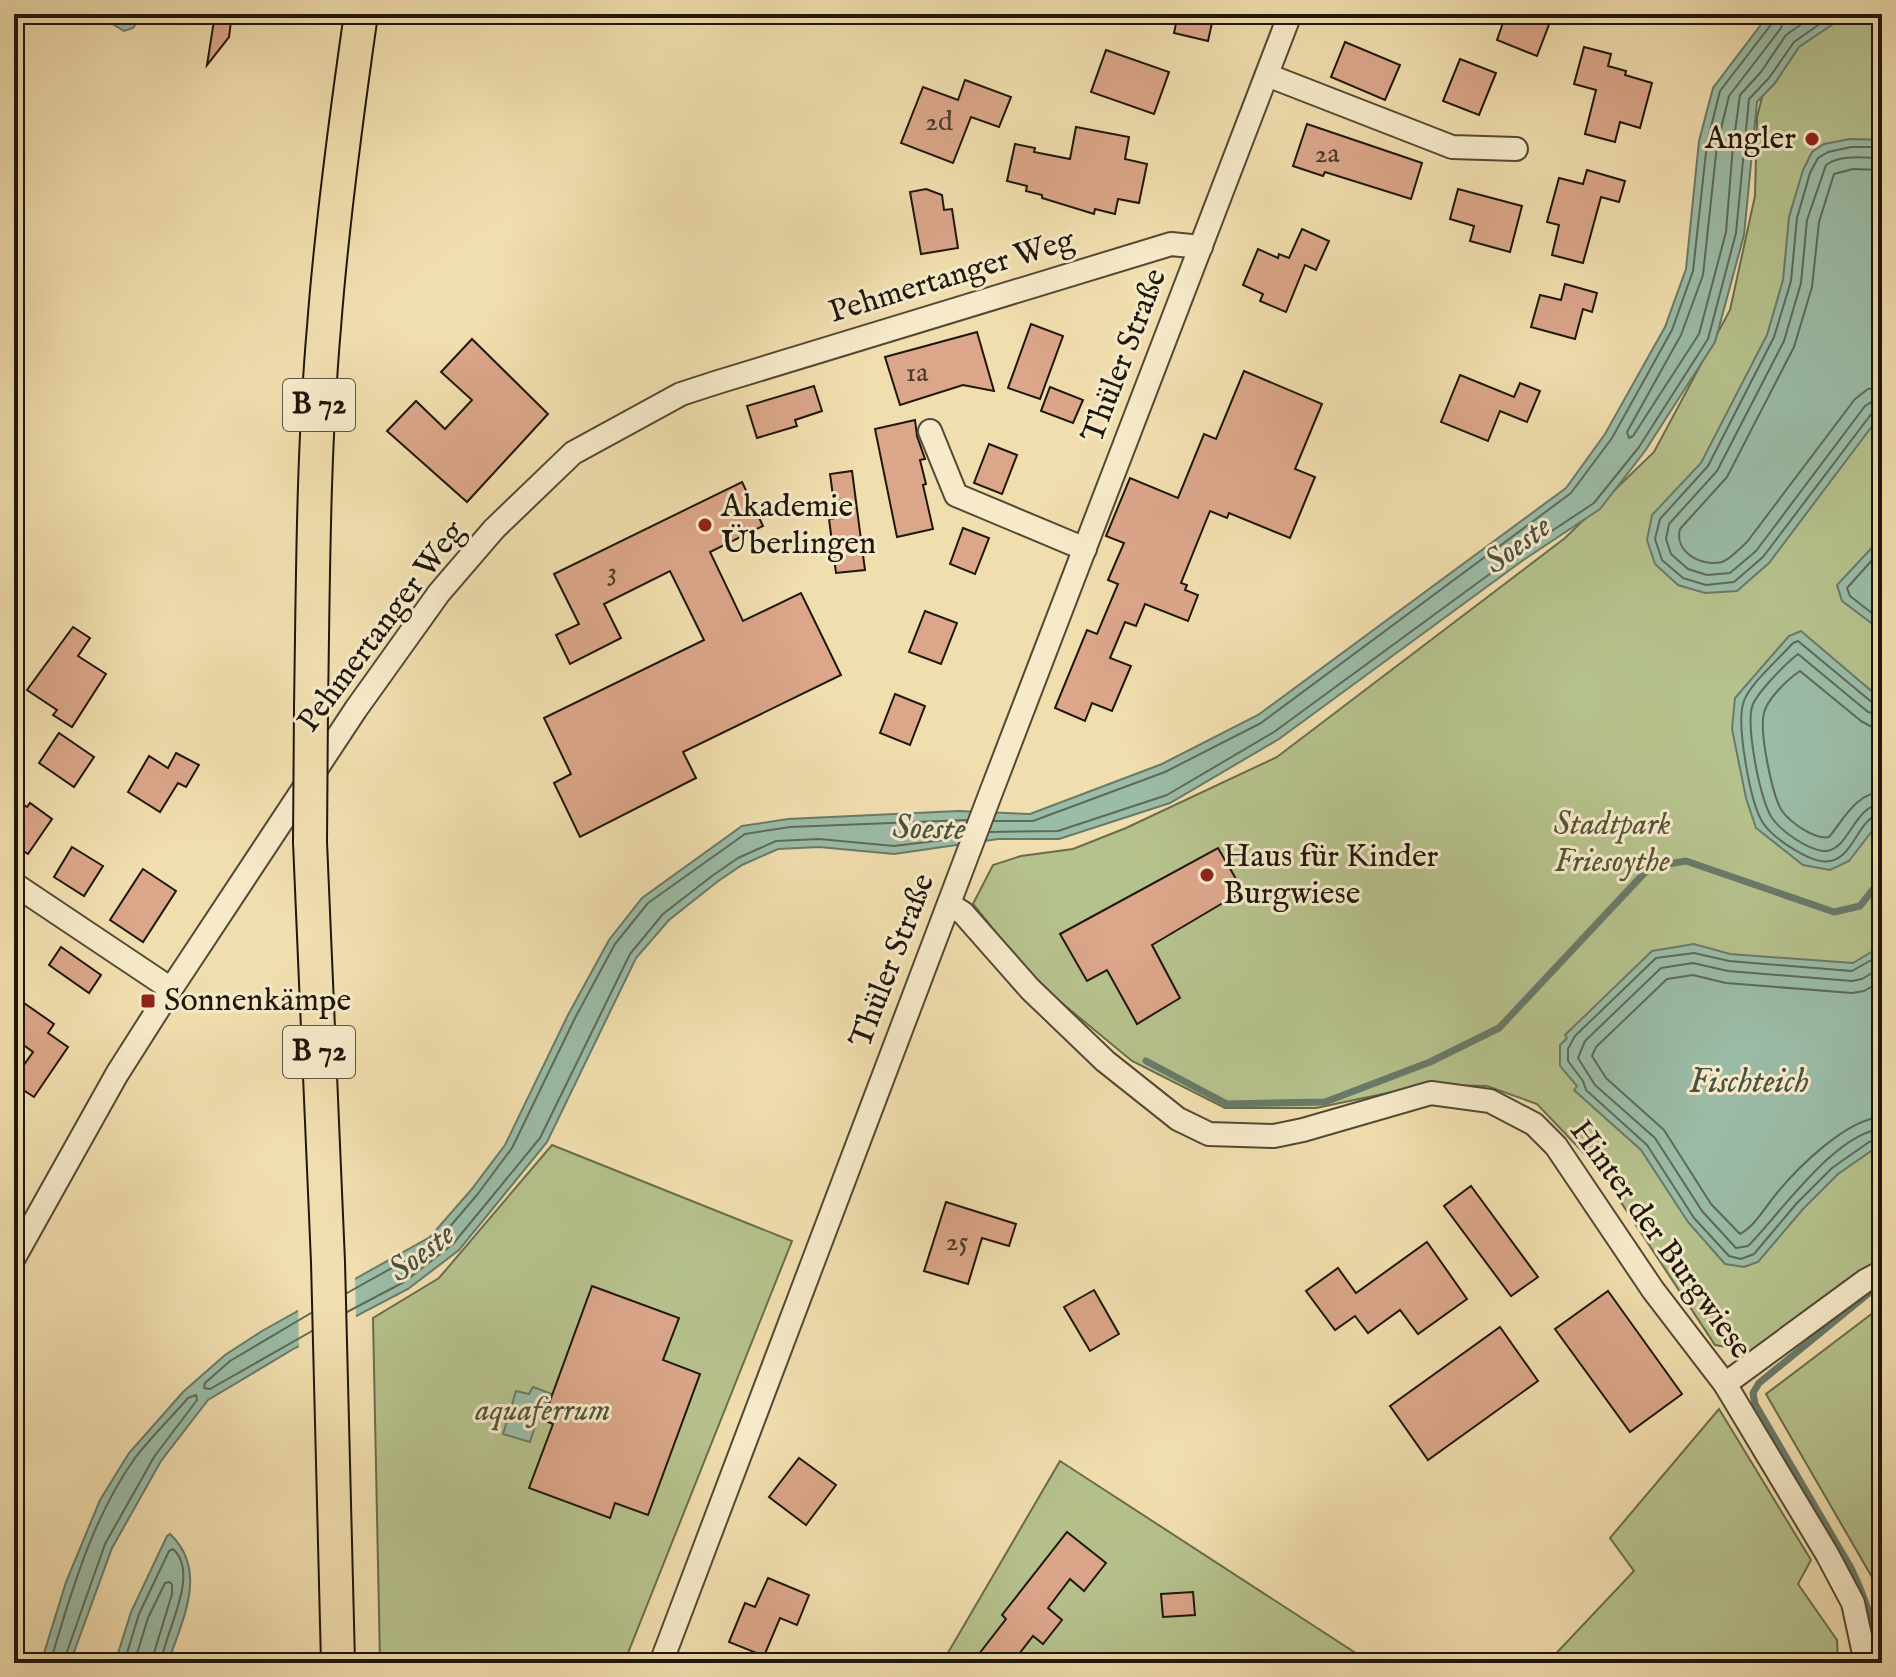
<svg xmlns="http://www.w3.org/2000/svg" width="1896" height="1677" viewBox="0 0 1896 1677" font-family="'IM FELL English',serif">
<rect width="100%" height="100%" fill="#f1deae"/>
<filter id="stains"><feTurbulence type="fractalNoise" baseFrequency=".0025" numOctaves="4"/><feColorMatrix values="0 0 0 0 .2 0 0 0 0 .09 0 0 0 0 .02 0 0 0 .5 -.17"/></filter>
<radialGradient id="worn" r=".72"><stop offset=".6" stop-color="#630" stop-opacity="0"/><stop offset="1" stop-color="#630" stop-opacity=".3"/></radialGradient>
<g fill="#b6c28d" stroke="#6a6c4c" stroke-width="2">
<path d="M1815,14H1882V1262L1756,1352L1715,1345L1599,1169L1537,1104L1487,1086L1426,1085L1316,1108H1225L1132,1061L1034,980L973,904L993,865L1021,856L1073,849L1126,828L1277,757L1565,538L1654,452L1730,310L1755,196L1757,117L1770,66Z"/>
<path d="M552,1145L792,1241L624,1663H380L373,1318L439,1278Z"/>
<path d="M1882,1306V1585L1876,1584L1766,1394Z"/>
<path d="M1719,1409L1811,1560L1798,1584L1837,1640L1838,1663H1547L1634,1571L1610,1538Z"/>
<path d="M1060,1461L1371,1663H942Z"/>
</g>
<g fill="#9bbca7" stroke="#697a69" stroke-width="2">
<path d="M109,14H143L133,28L124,31L111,23Z"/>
<path d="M1769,14H1848L1799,47L1775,83L1757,102L1744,235L1715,342L1645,451L1600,509L1522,561L1279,739L1170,803L1059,839H998L894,854L819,847L778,849L742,865L717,882L669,920L636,958L547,1142L459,1250L408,1289L295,1348L208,1400L161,1461L112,1548L70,1663H41L66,1582L100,1500L129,1453L183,1392L225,1355L262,1331L430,1237L471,1190L505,1145L568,1015L609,940L642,898L742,826L788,819L958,811L1030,814L1162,764L1258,715L1566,488L1605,434L1665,327L1686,269L1699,141L1713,88Z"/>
<path d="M1850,139L1882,140V413L1769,563L1737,591L1705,593L1678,585L1655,564L1647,540L1652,515L1701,463L1767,335L1783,280L1789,217L1803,170L1812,152L1824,144Z"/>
<path d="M1882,537V631L1842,601L1837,585Z"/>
<path d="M1801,631L1882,700V818L1849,861L1830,870L1803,865L1756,828L1746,798L1732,729L1735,698L1789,636Z"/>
<path d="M1882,943V1147L1874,1149L1838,1174L1803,1209L1758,1262L1744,1267L1725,1264L1688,1222L1641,1150L1574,1090L1577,1086L1560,1066V1045L1567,1038L1565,1035L1652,951L1694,944L1730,954L1853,963L1873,951Z"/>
<path d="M533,1387L552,1394L549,1403L543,1401L530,1442L503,1434L516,1391L529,1394Z"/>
<path d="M170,1534C209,1571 182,1620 168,1663H115L131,1612L167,1536Z"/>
</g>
<path fill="#f1deae" d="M355,1274L356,1321L299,1351L298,1306Z"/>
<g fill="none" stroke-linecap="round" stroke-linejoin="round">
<g stroke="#5c6a5a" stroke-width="2">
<path d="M1785,14L1781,28L1729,96L1717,145L1703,275L1681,335L1627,432L1629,438L1633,436L1699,334L1726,232L1733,146L1740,95L1761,72L1786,35L1816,14"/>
<path d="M1882,147H1851L1828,152L1818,158L1810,173L1797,218L1791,281L1774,337L1708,466L1660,519L1655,539L1662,560L1683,578L1706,585L1734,582L1763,557L1872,413L1882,409"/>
<path d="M1882,158C1864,158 1841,154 1826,165L1807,220L1801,283L1784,341L1717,471L1669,524L1666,539L1671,554L1688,569L1707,575L1730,573L1756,551L1865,406L1873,401L1882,399"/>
<path d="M1882,170L1853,169L1834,174L1819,222L1812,287L1794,347L1727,477L1680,529C1674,552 1701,567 1722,562C1731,559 1740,548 1747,542L1855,399L1868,389L1882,387"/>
<path d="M1882,549L1847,588L1850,596L1882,621"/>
<path d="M1882,705L1874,704L1798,641L1793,643C1780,658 1747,686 1743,704C1737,727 1750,803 1763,823C1773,838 1812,865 1830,861C1855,857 1858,816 1882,814"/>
<path d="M1882,715L1868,712L1798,654C1786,663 1759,691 1753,704C1745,723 1760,801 1772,818C1782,832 1807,849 1823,851C1849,853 1853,805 1882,804"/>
<path d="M1882,728L1872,727L1861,721L1800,671C1788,679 1767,699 1764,713C1759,731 1772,795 1782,811C1791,823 1815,840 1829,837C1844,819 1856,793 1882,792"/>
<path d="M994,821H1033L1165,772L1261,723L1571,493L1612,438L1672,330L1693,271L1707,143L1720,91L1773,22L1775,14"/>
<path d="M990,832L1058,831L1167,795L1274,732L1517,554L1594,503L1639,447L1708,339L1736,233L1749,99L1769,78L1794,42L1834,14"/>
<path d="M1882,954L1852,971L1729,961L1694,953L1656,958L1575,1036L1568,1049V1061L1583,1081L1586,1090L1647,1145L1694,1218L1729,1256L1741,1259L1754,1254L1797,1203L1832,1168L1869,1142L1882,1139"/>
<path d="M1882,967L1862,979L1852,981L1728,971L1693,963L1661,968L1585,1041L1578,1058L1595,1085L1655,1138L1702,1211L1736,1248L1748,1246C1779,1215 1836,1132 1882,1129"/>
<path d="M1882,981L1864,991L1852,993L1726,983L1693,975L1667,979L1596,1047L1592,1056L1606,1078L1664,1130L1711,1204L1740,1234C1755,1226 1766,1206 1777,1193C1799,1166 1847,1119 1882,1117"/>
<path d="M347,1293L435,1244L477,1195L512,1148L575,1018L615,944L648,903L745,834L790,827L967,820"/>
<path d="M347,1312L404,1282L453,1244L540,1138L630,954L663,914L712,876L738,858L776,841L819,839L894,846L960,838"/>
<path d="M311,1313L230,1361L205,1383L204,1388L210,1389L312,1331"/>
<path d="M50,1663C71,1593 92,1518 135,1458C151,1437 171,1418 188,1398L196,1395L197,1400L154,1457L105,1544L63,1663"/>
<path d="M124,1663L139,1614L169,1551L173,1549C201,1574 164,1633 161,1663"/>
<path d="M134,1663L148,1618L165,1583L169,1582L172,1584V1594L151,1663"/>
</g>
<g stroke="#697a69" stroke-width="7">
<path d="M1146,1061L1227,1104L1325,1102L1430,1062L1499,1028L1650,867L1686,861L1834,912L1860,906L1882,878"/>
<path d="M1880,1663C1876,1629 1866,1599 1851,1568L1755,1404L1753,1393L1759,1383L1880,1284"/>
</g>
</g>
<g fill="#dba68a" stroke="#1e170c" stroke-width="2">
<path d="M215,14H232L229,37L207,65Z"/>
<path d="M1178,14H1214L1208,41L1174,33Z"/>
<path d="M1506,14H1553L1537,56L1497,40Z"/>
<path d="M1345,42L1400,65L1385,100L1331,77Z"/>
<path d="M1584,47L1611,54L1608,66L1626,71L1625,75L1652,83L1640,128L1620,122L1615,142L1585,134L1596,90L1574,84Z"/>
<path d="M1106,50L1169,72L1154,114L1091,92Z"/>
<path d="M1460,59L1496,73L1479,115L1443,101Z"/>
<path d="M965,80L1011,97L999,127L971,117L953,163L901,143L923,87L958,100Z"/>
<path d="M1307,124L1422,163L1411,199L1325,172L1323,176L1293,166Z"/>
<path d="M1076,127L1129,137L1125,159L1147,164L1139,203L1118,199L1115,214L1095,209L1094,214L1042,198V195L1026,191L1027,186L1007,181L1015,144L1035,148L1034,152L1070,159Z"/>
<path d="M1587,170L1625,181L1619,202L1601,197L1583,263L1552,255L1559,225L1547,222L1559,178L1583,184Z"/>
<path d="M926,189L942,195L944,210L952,209L958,248L921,254L910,192Z"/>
<path d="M1458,189L1522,206L1510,252L1470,241L1474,226L1450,219Z"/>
<path d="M1302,229L1329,241L1316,270L1305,265L1286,312L1260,301L1263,294L1243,285L1258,249L1278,258L1279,254L1289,258Z"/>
<path d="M1565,284L1597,293L1592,312L1583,309L1575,339L1531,327L1540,295L1561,300Z"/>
<path d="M1031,324L1063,336L1040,399L1008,388Z"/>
<path d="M977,332L994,391L963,385L900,405L885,357Z"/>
<path d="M472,339L548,414L467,502L387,431L416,401L445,429L472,400L441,372Z"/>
<path d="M1244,371L1322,404L1295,469L1315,477L1290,538L1229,513L1227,518L1210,511L1181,583L1187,585L1185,590L1198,595L1188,621L1145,604L1136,626L1125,622L1110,658L1131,666L1112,711L1092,703L1085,721L1055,708L1087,630L1097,634L1118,584L1108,580L1124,543L1106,536L1130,478L1178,498L1204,434L1216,439Z"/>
<path d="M1460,375L1514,397L1520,383L1540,391L1527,422L1500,411L1488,441L1441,422Z"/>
<path d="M814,386L822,411L795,420L797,426L757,438L747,406Z"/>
<path d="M1050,387L1083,400L1073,423L1041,411Z"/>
<path d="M915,420L917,436L925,459L920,460L926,484L923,485L933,529L897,537L875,429Z"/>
<path d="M989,444L1017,455L1002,494L974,483Z"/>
<path d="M852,471L865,570L836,573L829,519L836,518L830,474Z"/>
<path d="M742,482L763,526L710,552L743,621L801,593L841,675L683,752L696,778L580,837L554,783L571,774L544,718L704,640L670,571L604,604L621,638L570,664L556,635L579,624L554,574Z"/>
<path d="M963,528L989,538L975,574L950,564Z"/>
<path d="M925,611L957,623L941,664L909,652Z"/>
<path d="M73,627L90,638L78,656L106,674L72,727L53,715L57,710L27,690Z"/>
<path d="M895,694L925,706L910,745L880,733Z"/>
<path d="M59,733L94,757L74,787L39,763Z"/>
<path d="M176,753L199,765L186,787L178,783L160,812L128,792L149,756L168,768Z"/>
<path d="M14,798L27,807L30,803L52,819L28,854L14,845Z"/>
<path d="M72,847L103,866L84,896L54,877Z"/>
<path d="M1218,848L1243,891L1152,945L1180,998L1137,1024L1107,970L1087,981L1060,934Z"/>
<path d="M143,869L176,891L143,942L110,920Z"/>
<path d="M61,947L101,975L89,993L49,965Z"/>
<path d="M24,1003L54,1024L48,1033L68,1047L34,1097L14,1084V1079L33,1052L14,1038V1017Z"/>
<path d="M1471,1186L1538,1277L1511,1296L1444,1206Z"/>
<path d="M946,1202L1016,1224L1009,1246L982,1238L968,1284L924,1271Z"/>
<path d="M1427,1242L1467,1299L1418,1334L1400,1310L1368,1333L1355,1316L1335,1330L1306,1291L1338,1268L1356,1293Z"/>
<path d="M592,1286L679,1318L663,1360L700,1374L648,1515L615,1503L610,1518L529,1488L553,1424L543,1420Z"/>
<path d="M1094,1290L1119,1334L1090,1351L1064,1307Z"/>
<path d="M1608,1291L1682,1394L1630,1432L1555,1329Z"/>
<path d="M1500,1327L1538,1381L1428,1460L1390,1406Z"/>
<path d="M799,1458L836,1485L806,1525L769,1497Z"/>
<path d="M1067,1532L1106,1563L1084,1591L1070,1579L1048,1608L1062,1620L1043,1644L1033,1636L1012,1663H972L1006,1619L1002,1615Z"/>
<path d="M768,1578L809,1595L797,1625L780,1618L764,1656L729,1642L745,1603L755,1607Z"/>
<path d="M1193,1592L1195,1615L1163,1617L1161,1594Z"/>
</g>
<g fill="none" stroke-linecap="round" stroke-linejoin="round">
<g stroke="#534934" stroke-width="26">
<g id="minor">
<path d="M1267,75L1452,147L1516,149"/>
<path d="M930,431L956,495L1085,549"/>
<path d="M14,884L171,989"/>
<path d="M949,904L963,913L1030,989L1105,1061L1178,1119L1209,1134L1274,1136L1303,1130L1431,1093L1490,1101L1534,1124L1556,1146L1653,1290L1725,1384L1827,1554L1853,1603L1866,1663"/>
<path d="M14,1258L117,1074L171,989L356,709L439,593L494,529L573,453L681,394L718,382L1171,244L1201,247"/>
<path d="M1725,1384L1865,1281L1882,1272"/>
<path d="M661,1663L990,795L1290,14"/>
</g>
</g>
<g stroke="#1e170c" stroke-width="36">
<g id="highway">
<path d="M311,708C313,581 313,453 324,327C332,222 346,118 361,14"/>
<path d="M310,842L328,1262L338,1663"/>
</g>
</g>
<use href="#minor" stroke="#f6eaca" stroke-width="22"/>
<use href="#highway" stroke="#f1deae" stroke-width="32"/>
<g stroke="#1e170c" stroke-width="36" stroke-linecap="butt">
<path id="highway-bridge" d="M310,842L311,708"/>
</g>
<use href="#highway-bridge" stroke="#f1deae" stroke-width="32"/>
</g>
<g fill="#8f2418" stroke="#f6eaca" stroke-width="3">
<circle cx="1812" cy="139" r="8"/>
<circle cx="705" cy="525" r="8"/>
<circle cx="1207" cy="875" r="8"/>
<rect x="140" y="993" width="16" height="16" rx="4"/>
</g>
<g text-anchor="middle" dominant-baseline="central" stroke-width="6" stroke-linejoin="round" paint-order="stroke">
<g font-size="28" fill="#4d3b2c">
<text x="939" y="122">2d</text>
<text x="1327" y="154">2a</text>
<text x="917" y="373">1a</text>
<text x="612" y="572">3</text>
<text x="957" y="1242">25</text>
</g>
<g fill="#f6eaca" stroke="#5f5645" stroke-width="2">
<rect x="283" y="379" width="72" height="52" rx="6"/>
<rect x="283" y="1026" width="72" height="52" rx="6"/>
</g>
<g font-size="30" font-weight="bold" fill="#1e170c">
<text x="319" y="405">B 72</text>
<text x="319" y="1052">B 72</text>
</g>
<g font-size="32" fill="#1e170c" stroke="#f6eaca" text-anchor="start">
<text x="1796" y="139" text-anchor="end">Angler</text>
<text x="721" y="507">Akademie<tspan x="721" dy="37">Überlingen</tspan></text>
<text x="1223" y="857">Haus für Kinder<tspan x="1223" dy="37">Burgwiese</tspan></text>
<text x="164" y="1001">Sonnenkämpe</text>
</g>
<g font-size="32" fill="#1e170c" stroke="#f6eaca">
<text transform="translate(952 277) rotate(-17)">Pehmertanger Weg</text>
<text transform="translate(1125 356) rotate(-69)">Thüler Straße</text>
<text transform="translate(382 627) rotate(-53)">Pehmertanger Weg</text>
<text transform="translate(893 961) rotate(-69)">Thüler Straße</text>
<text transform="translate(1660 1240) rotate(54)">Hinter der Burgwiese</text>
</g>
<g font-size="32" font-style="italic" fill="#535339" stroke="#f6eaca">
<text x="1612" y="825">Stadtpark<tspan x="1612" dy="37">Friesoythe</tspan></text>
<text x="543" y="1411">aquaferrum</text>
</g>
<g font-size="34" font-style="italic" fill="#4a5142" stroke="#f6eaca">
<text transform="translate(1518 545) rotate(-37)">Soeste</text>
<text transform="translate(929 829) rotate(1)">Soeste</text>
<text x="1749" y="1082">Fischteich</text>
<text transform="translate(422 1253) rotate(-38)">Soeste</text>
</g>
</g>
<rect width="1896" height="1677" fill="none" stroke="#f1deae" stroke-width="48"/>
<rect x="16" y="16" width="1864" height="1645" fill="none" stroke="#1e170c" stroke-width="4"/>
<rect x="24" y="24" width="1848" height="1629" fill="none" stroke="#1e170c" stroke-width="2"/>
<rect width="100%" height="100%" filter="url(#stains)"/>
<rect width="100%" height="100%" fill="url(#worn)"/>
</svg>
